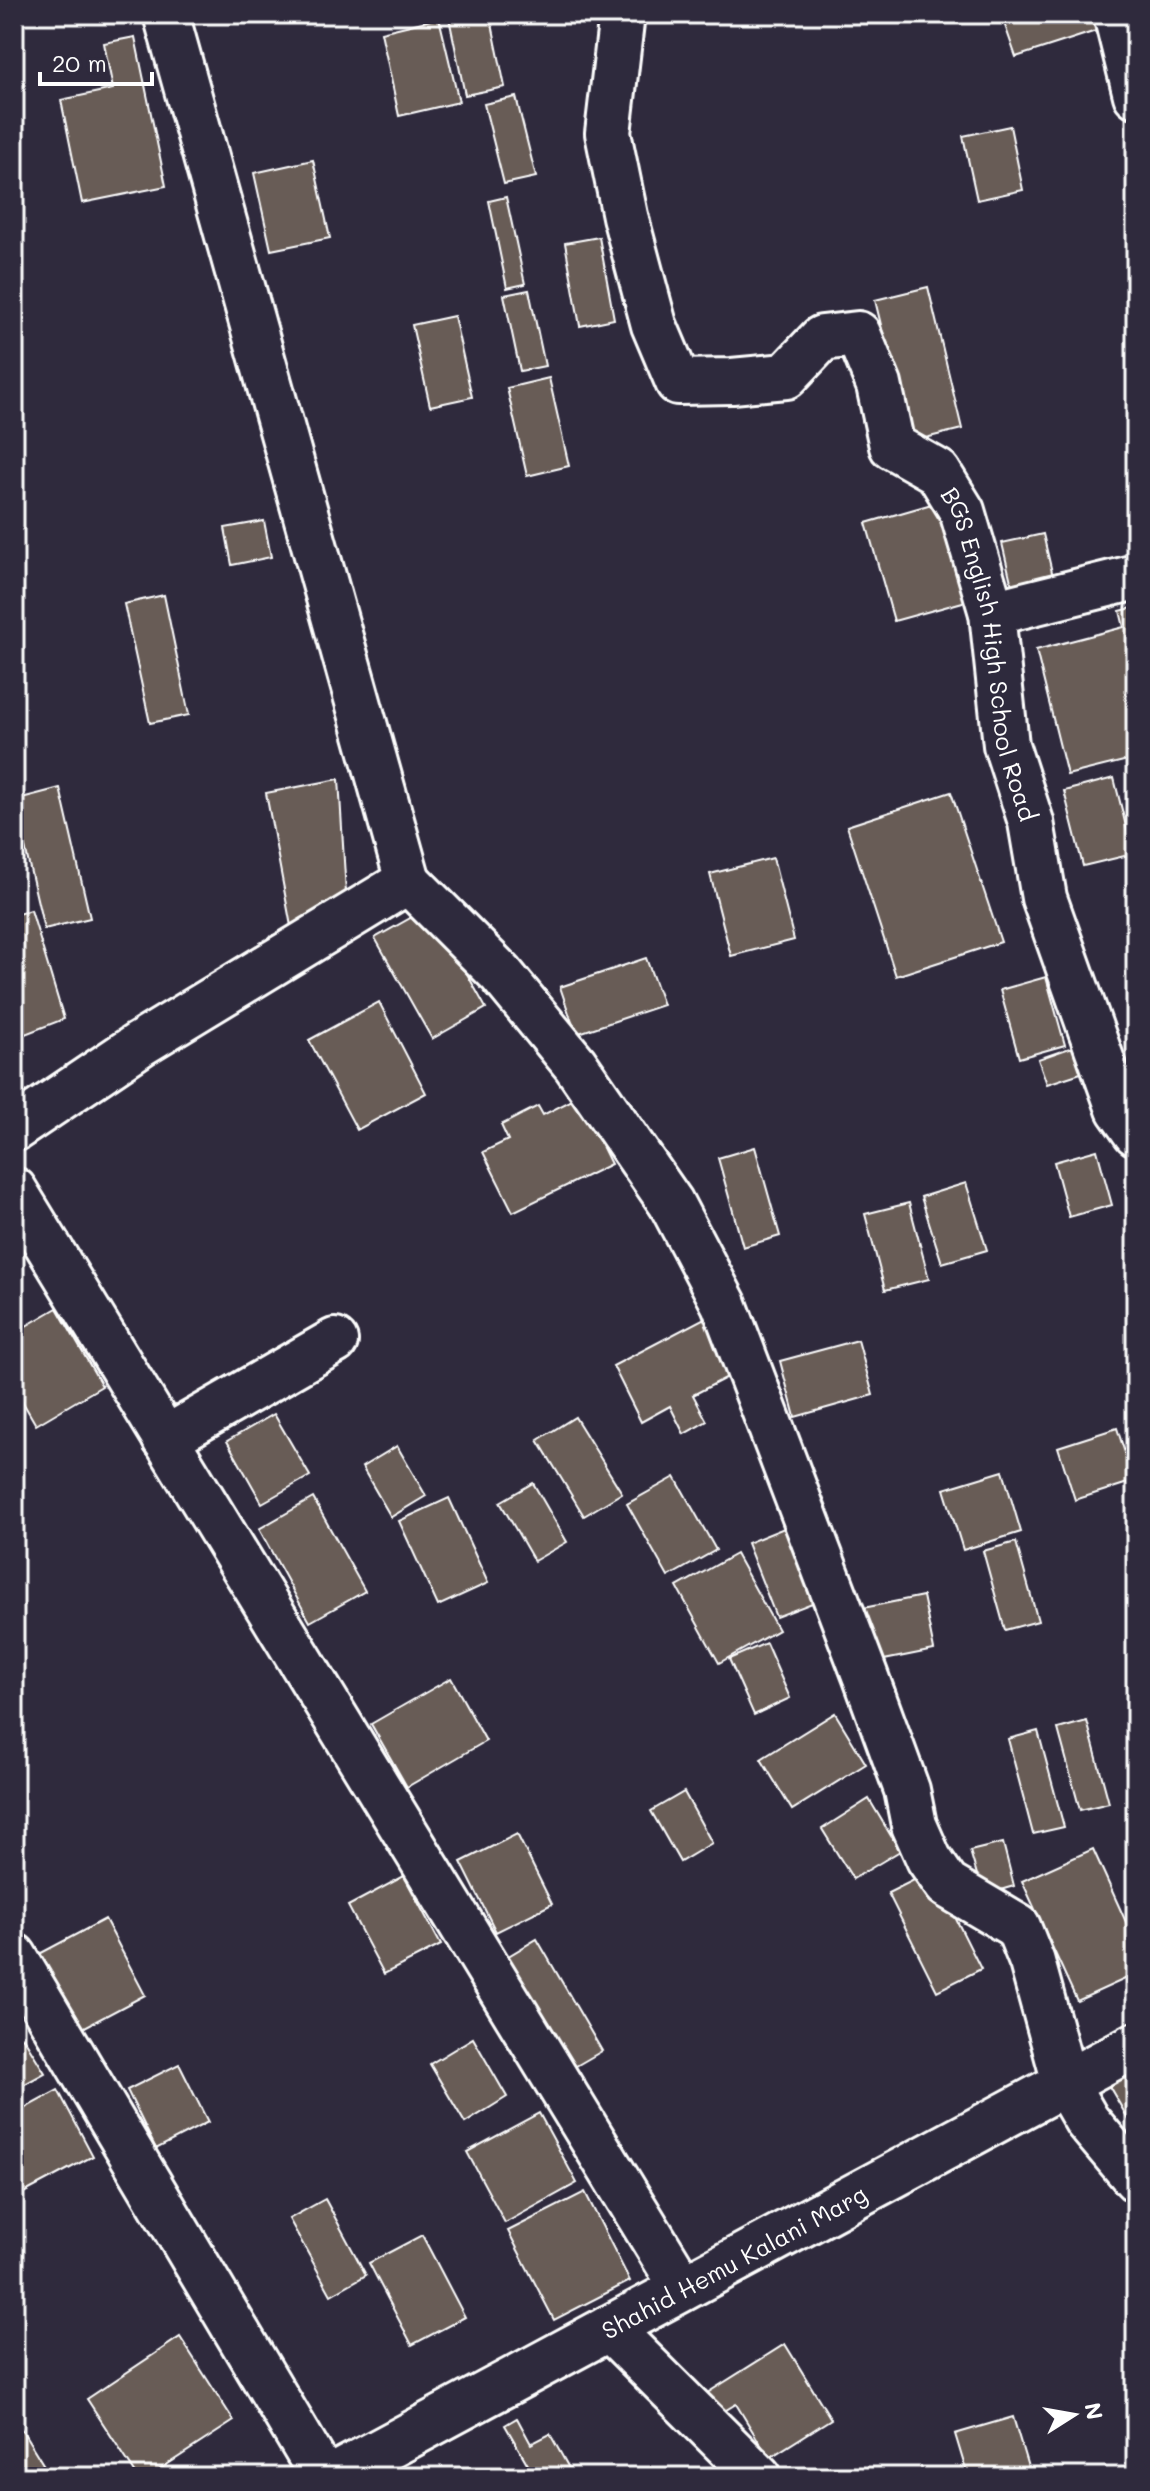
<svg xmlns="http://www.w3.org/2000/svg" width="1150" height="2491" viewBox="0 0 1150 2491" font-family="Mali,sans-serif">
<rect width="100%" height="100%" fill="#2f2a3d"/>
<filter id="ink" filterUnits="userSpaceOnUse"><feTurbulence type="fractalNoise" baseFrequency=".0125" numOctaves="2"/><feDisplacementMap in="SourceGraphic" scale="16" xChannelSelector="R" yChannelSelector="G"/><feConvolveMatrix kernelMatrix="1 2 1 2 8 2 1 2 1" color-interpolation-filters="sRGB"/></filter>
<g filter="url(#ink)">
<g fill="#675b57" stroke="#fff" stroke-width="2">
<path d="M468,14H490L505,87L465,95L449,18Z"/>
<path d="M1001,14H1094L1099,30L1016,57Z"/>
<path d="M439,18L459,102L399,116L381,32Z"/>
<path d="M135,37L166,186L82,203L61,100L113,89L104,43Z"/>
<path d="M516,97L536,177L504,184L484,104Z"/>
<path d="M1010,126L1023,190L977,200L963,136Z"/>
<path d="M313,160L330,238L271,250L254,173Z"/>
<path d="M506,197L525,284L507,288L489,201Z"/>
<path d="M599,237L614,319L580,326L565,243Z"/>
<path d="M928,287L962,429L909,442L875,300Z"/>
<path d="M529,290L545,366L520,371L504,295Z"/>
<path d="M454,316L472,397L430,406L412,325Z"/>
<path d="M549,378L569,466L527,476L507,388Z"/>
<path d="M942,501L970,600L894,621L866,523Z"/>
<path d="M264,521L271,557L232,565L225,528Z"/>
<path d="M1043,534L1055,585L1014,595L1002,543Z"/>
<path d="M164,595L189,715L150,723L124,604Z"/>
<path d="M1136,607V758L1067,775L1036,650L1124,627L1120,611Z"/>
<path d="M1114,778L1133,854L1083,866L1064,791Z"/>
<path d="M339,779L347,910L293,937L266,793Z"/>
<path d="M60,788L90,918L44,929L14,800Z"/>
<path d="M951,792L1001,942L896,976L847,826Z"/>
<path d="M773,858L794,940L731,956L710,874Z"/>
<path d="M430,907L486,1008L432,1039L375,938Z"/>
<path d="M31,910L64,1019L20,1036L14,1018V915Z"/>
<path d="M646,958L663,1005L576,1034L560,987Z"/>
<path d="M1046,977L1065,1045L1019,1058L1000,990Z"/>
<path d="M379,1002L426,1093L357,1130L309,1040Z"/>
<path d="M1087,1042L1096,1068L1047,1084L1038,1059Z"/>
<path d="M578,1097L611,1164L513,1212L483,1152L508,1140L501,1125L538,1106L543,1115Z"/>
<path d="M755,1147L780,1236L743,1247L718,1158Z"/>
<path d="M1097,1150L1112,1205L1069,1217L1054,1162Z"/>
<path d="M966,1183L987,1250L942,1263L921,1197Z"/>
<path d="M909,1203L929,1279L885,1290L865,1214Z"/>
<path d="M57,1308L102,1386L36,1425L14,1387V1333Z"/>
<path d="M714,1313L743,1369L693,1395L707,1421L684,1434L670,1406L641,1422L613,1366Z"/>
<path d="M858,1340L873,1395L795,1417L780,1361Z"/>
<path d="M274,1414L310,1476L262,1503L227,1441Z"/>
<path d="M575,1417L622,1493L584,1516L538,1440Z"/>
<path d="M1117,1428L1134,1481L1075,1500L1058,1447Z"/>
<path d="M397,1446L426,1496L391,1517L362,1467Z"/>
<path d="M1003,1471L1021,1532L963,1550L944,1489Z"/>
<path d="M675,1477L716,1550L668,1577L627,1504Z"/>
<path d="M533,1483L567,1542L534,1561L500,1502Z"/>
<path d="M313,1498L365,1591L310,1622L259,1529Z"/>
<path d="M449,1498L488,1583L438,1606L399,1521Z"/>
<path d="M799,1522L828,1597L776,1617L747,1543Z"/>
<path d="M1016,1542L1038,1621L1005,1630L983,1551Z"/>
<path d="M736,1554L778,1630L719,1663L677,1587Z"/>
<path d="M923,1596L934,1650L874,1662L863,1608Z"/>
<path d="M766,1643L790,1698L754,1715L729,1659Z"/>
<path d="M451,1678L486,1741L407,1787L371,1724Z"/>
<path d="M835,1713L866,1764L792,1810L761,1759Z"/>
<path d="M1087,1721L1109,1803L1080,1810L1058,1729Z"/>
<path d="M1038,1731L1064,1827L1033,1834L1008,1739Z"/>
<path d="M684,1792L712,1843L680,1862L651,1811Z"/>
<path d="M869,1799L900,1851L853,1879L822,1829Z"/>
<path d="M517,1834L552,1904L496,1932L461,1862Z"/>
<path d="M1003,1843L1014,1886L983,1895L970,1851Z"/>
<path d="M1093,1849L1136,1944V1974L1077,2001L1022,1881Z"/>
<path d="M932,1871L981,1969L937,1991L888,1893Z"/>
<path d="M404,1876L441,1945L384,1974L348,1906Z"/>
<path d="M105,1919L145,1995L68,2036L28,1960Z"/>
<path d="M537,1939L602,2051L564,2073L500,1961Z"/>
<path d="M23,2037L45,2073L14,2090V2042Z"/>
<path d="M473,2038L507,2097L465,2123L430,2064Z"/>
<path d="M179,2064L208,2122L156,2149L127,2090Z"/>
<path d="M1133,2072L1136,2078V2132L1109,2086Z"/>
<path d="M58,2090L93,2156L14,2198V2114Z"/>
<path d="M539,2113L577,2183L505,2223L467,2152Z"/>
<path d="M585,2192L630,2281L554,2320L508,2231Z"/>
<path d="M325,2199L366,2275L331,2295L289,2219Z"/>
<path d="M422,2235L465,2317L412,2345L369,2263Z"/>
<path d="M180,2337L234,2421L148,2477H138L87,2399Z"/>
<path d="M785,2344L831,2419L769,2458L736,2404L716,2416L704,2395Z"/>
<path d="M14,2417L51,2477H14Z"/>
<path d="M1013,2417L1031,2477H968L955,2434Z"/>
<path d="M517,2418L531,2444L550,2434L574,2477H535L505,2425Z"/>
</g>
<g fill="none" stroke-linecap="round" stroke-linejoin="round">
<g stroke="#fff" stroke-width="50">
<g id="minor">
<path id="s1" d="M622,14L608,133L625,216L654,325L678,382L732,381L786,376L822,338L858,334L879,385L892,446L938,472L962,511L992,613L1006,745L1031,822L1044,898L1119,1109L1136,1133"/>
<path d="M1116,14L1136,95"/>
<path d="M992,613L1136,577"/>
<path d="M408,881L501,974L575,1064L671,1203L724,1304L865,1675L907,1790L914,1825L929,1859L947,1885L1018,1927L1032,1962L1065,2083L1087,2121L1136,2179"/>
<path d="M14,1129L140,1044L408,881L166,14"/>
<path d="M14,1190L683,2288"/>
<path d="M165,1439L335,1341"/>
<path d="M14,1956L323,2477"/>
<path d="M609,2328L759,2477"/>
</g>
</g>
<g stroke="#fff" stroke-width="50">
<g id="secondary">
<path id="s2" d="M332,2477L1136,2045"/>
</g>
</g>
<use href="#minor" stroke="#2f2a3d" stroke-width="44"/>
<use href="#secondary" stroke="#2f2a3d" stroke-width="44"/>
</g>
</g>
<g text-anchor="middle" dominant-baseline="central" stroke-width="8" stroke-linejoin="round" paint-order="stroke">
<g font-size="24" fill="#fff" stroke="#2f2a3d">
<text stroke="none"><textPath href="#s1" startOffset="938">BGS English High School Road</textPath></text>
<text stroke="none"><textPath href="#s2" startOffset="456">Shahid Hemu Kalani Marg</textPath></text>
</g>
</g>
<rect width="1150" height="2491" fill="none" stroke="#2f2a3d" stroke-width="48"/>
<rect x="24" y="24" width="1102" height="2443" fill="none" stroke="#fff" stroke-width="3" filter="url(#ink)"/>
<g transform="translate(1074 2415) rotate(79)" stroke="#2f2a3d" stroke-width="6" paint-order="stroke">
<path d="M0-6L14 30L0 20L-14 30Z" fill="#ffffff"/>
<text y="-12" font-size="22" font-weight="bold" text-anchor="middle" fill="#ffffff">N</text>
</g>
<path d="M40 72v12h112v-12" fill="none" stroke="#ffffff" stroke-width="4"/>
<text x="52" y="72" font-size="24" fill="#ffffff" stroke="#2f2a3d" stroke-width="6" paint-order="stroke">20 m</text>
</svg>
